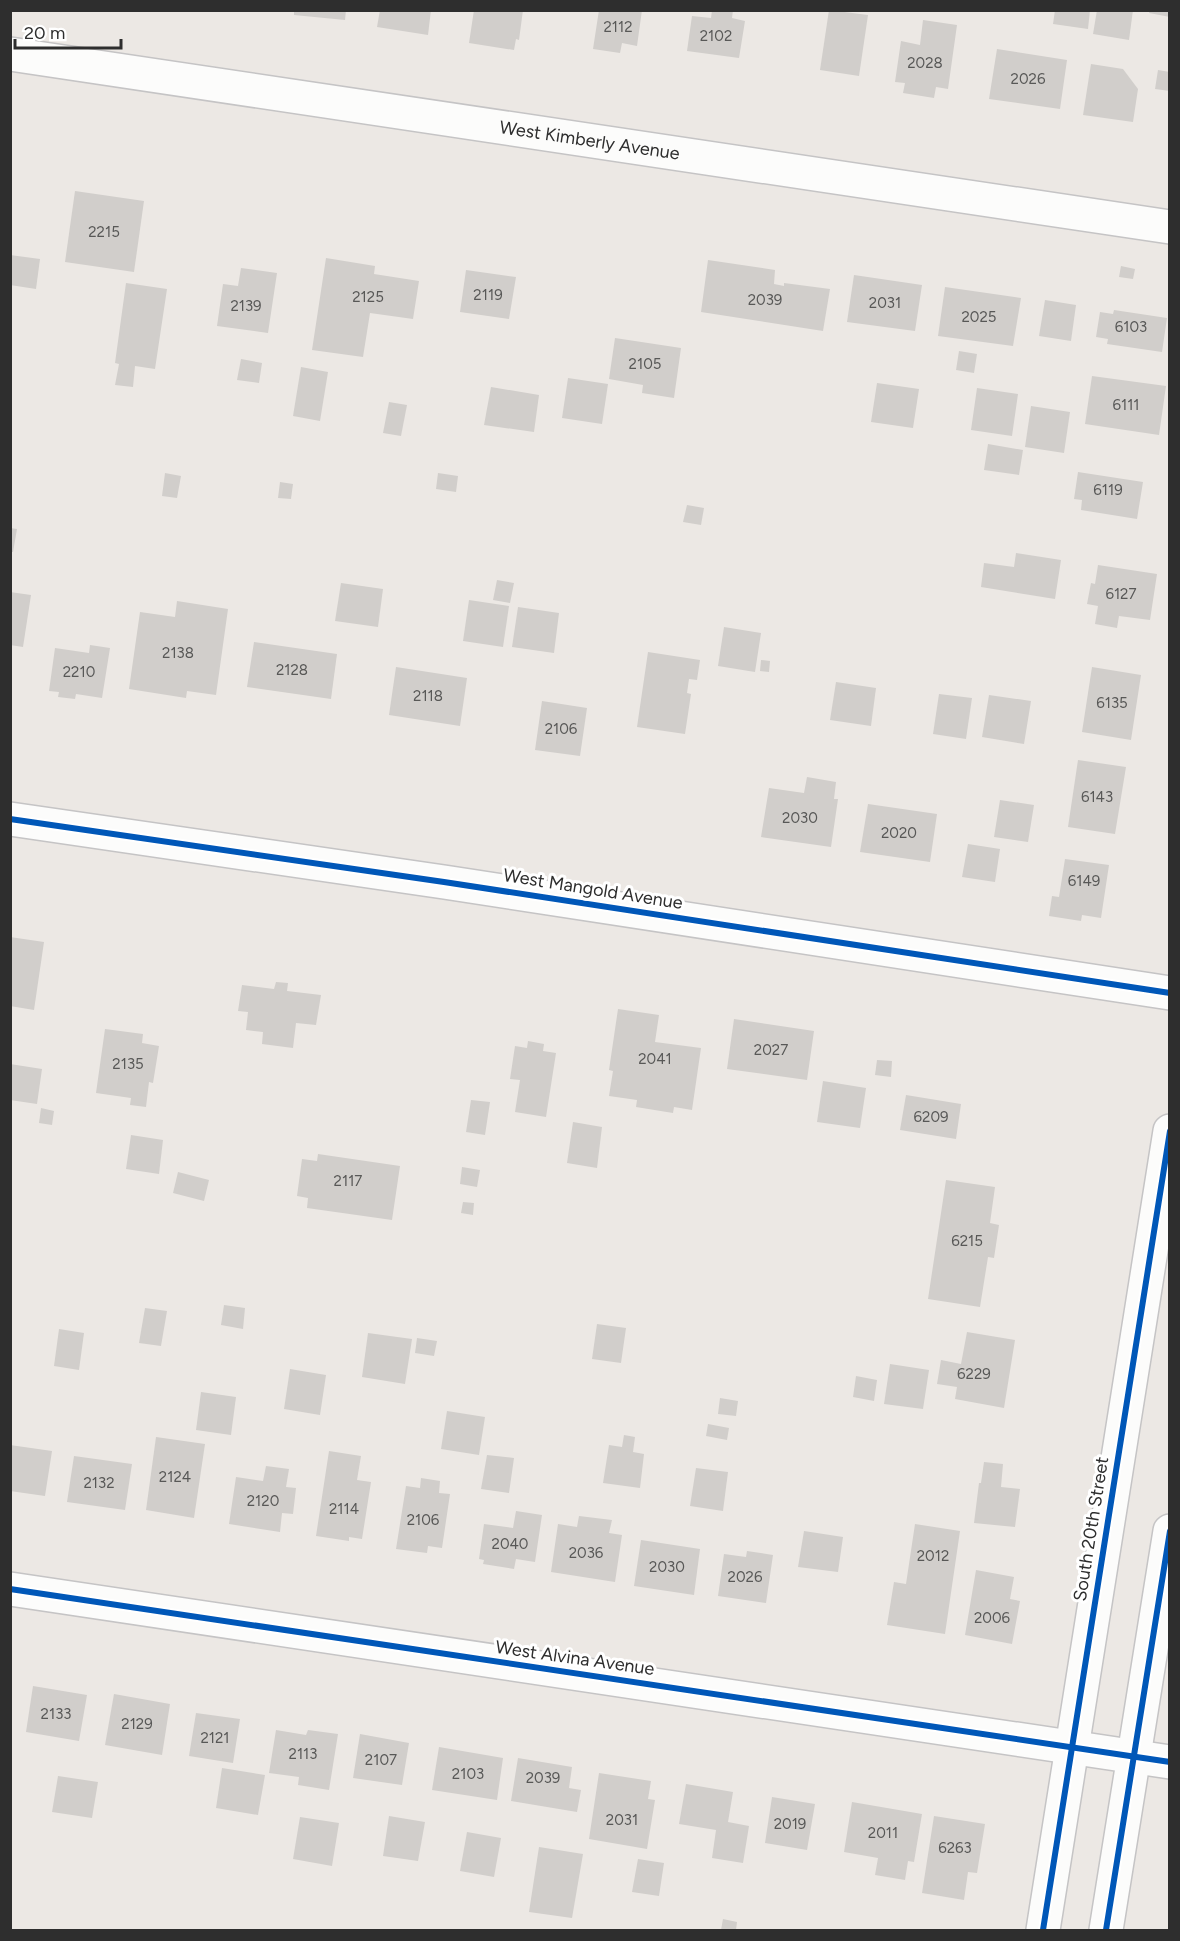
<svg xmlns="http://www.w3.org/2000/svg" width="1180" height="1941" viewBox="0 0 1180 1941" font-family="Figtree,sans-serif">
<rect width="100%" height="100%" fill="#ece8e4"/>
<g fill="#d1cecb">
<path d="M294,10H346L345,20L294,15Z"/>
<path d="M380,10H431L428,35L377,27Z"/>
<path d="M474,10H523L519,40L516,39L514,50L469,43Z"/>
<path d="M599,10H642L637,46L622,43L620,53L593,49Z"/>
<path d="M712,10H733L732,18L745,21L739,58L687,51L692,16L711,18Z"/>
<path d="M829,10L868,15L859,76L820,70Z"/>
<path d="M1055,10H1090L1088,29L1053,24Z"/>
<path d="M1097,10H1133L1129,40L1093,34Z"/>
<path d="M1150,10H1170V17L1149,13Z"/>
<path d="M923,20L957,25L948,89L936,87L934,98L903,93L905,83L895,82L901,41L920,45Z"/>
<path d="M997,49L1067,60L1060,109L989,99Z"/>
<path d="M1091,64L1123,69L1138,89L1133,122L1083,115Z"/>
<path d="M1158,70L1170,72V91L1155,89Z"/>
<path d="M75,191L144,201L134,272L65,262Z"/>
<path d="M10,255L40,259L36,289L10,285Z"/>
<path d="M326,258L375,266L374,274L419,281L413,319L370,313L363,357L312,350Z"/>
<path d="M708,260L775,270L774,284L784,286V283L830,289L823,331L701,312Z"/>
<path d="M1121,266L1135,269L1133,279L1119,277Z"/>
<path d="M241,268L277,273L268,333L217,326L223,284L238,286Z"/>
<path d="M466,270L516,277L509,319L460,312Z"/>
<path d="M854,275L922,285L915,331L847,322Z"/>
<path d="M126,283L167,289L155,369L135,366L133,387L115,385L119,364L115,363Z"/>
<path d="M945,287L1021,298L1013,346L938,336Z"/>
<path d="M1045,300L1076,305L1071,341L1039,336Z"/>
<path d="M1114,310L1167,318L1162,352L1107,344L1108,339L1096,337L1100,312L1113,314Z"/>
<path d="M615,338L681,348L674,398L642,393L643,385L609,379Z"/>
<path d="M959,351L977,354L974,373L956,370Z"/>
<path d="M241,359L262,363L259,383L237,380Z"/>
<path d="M301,367L328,372L320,421L293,416Z"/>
<path d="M1092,376L1166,386L1159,435L1085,424Z"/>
<path d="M568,378L608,384L602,424L562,418Z"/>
<path d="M877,383L919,389L913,428L871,422Z"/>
<path d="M491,387L539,395L534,432L484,425Z"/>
<path d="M977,388L1018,394L1012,436L971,430Z"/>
<path d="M389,402L407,405L401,436L383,433Z"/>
<path d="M1031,406L1070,412L1064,453L1025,447Z"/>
<path d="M988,444L1023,450L1019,475L984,470Z"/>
<path d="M1078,472L1143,482L1137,519L1081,510L1082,500L1074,499Z"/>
<path d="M165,473L181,476L177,498L162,496Z"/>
<path d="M438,473L458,476L456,492L436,489Z"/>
<path d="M280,482L293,484L291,499L278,498Z"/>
<path d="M687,505L704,508L701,525L683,522Z"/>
<path d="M10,528L17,529L13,552H10Z"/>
<path d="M1016,553L1061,560L1055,599L981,587L984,563L1014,567Z"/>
<path d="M1098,565L1157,574L1150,620L1119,616L1117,628L1095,624L1098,606L1087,604L1091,583L1095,584Z"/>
<path d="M497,580L514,583L510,603L493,600Z"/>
<path d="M341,583L383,589L378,627L335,621Z"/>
<path d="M10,592L31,595L23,647L10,645Z"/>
<path d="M469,600L509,606L503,647L463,641Z"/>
<path d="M177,601L228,609L216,695L187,691L186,698L129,689L140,612L175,617Z"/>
<path d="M518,607L559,613L554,653L512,647Z"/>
<path d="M724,627L761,633L755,672L718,666Z"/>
<path d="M254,642L337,654L331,699L247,687Z"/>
<path d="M90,645L110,648L102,698L76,694L75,699L58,697L59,692L49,691L55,648L89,653Z"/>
<path d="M648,652L700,660L697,680L689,679L687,693L691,694L685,734L637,727Z"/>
<path d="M761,660L770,661L769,672L760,671Z"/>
<path d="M396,667L467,678L460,726L389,715Z"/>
<path d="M1092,667L1141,675L1131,740L1082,732Z"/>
<path d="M836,682L876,688L871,726L830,720Z"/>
<path d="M939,694L972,698L966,739L933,734Z"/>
<path d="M989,695L1031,701L1024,744L982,737Z"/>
<path d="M542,701L587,708L580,756L535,750Z"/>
<path d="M1078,760L1126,767L1115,834L1068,827Z"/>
<path d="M807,777L836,782L834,799H838L831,847L761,837L769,788L804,793Z"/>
<path d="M1000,800L1034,805L1028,842L994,837Z"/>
<path d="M868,804L937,814L930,862L860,852Z"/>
<path d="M968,844L1000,849L995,882L962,877Z"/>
<path d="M1065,859L1109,865L1101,918L1082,915L1081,921L1049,916L1052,896L1059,897Z"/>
<path d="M10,937L44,942L34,1010L10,1006Z"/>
<path d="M276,982L288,983L287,991L321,995L316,1025L296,1023L293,1048L262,1044L263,1032L246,1030L248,1012L238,1011L242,985L274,989Z"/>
<path d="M618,1009L659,1015L655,1042L701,1048L692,1110L674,1107L673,1113L636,1107L637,1100L609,1096L613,1071L609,1070Z"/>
<path d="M734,1019L814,1031L807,1080L727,1069Z"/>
<path d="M105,1029L143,1034L142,1043L159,1046L153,1083L149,1082L146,1107L130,1105L131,1098L96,1093Z"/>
<path d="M528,1041L544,1044L543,1051L556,1053L546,1117L515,1112L520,1080L510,1079L515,1046L527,1048Z"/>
<path d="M877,1060L892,1061L891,1077L875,1075Z"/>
<path d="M10,1064L42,1069L37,1104L10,1100Z"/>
<path d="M823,1081L866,1088L860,1128L817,1122Z"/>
<path d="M906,1095L961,1104L956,1139L900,1130Z"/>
<path d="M471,1100L490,1102L485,1135L466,1132Z"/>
<path d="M41,1108L54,1111L52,1125L39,1123Z"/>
<path d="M573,1122L602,1127L597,1168L567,1163Z"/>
<path d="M131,1135L163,1140L159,1174L126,1169Z"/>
<path d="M318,1154L400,1166L392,1220L307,1208L308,1198L297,1196L302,1159L317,1161Z"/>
<path d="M462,1167L480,1170L477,1187L460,1184Z"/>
<path d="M178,1172L209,1180L204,1201L173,1193Z"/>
<path d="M946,1180L995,1187L990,1223L999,1225L994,1258L988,1257L980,1307L928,1299Z"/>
<path d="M463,1202L474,1203L473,1215L461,1213Z"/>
<path d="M224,1305L245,1308L243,1329L221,1325Z"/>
<path d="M145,1308L167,1311L161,1346L139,1343Z"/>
<path d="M597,1324L626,1328L621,1363L592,1359Z"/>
<path d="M59,1329L84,1333L79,1370L54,1366Z"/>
<path d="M967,1332L1015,1340L1004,1408L955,1399L957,1387L937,1384L941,1360L961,1364Z"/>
<path d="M368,1333L412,1339L405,1384L362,1377Z"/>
<path d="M417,1338L437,1341L434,1356L415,1353Z"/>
<path d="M890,1364L929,1370L923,1409L884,1404Z"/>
<path d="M290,1369L326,1375L320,1415L284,1409Z"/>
<path d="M856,1376L877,1380L874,1401L853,1397Z"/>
<path d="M201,1392L236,1397L231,1435L196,1430Z"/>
<path d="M720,1398L738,1401L736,1416L718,1414Z"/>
<path d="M447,1411L485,1417L479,1455L441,1449Z"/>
<path d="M708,1424L729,1428L727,1440L706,1436Z"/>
<path d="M624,1435L635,1437L633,1452L644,1454L640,1488L603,1483L609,1445L622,1447Z"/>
<path d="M156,1437L205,1444L194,1518L146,1510Z"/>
<path d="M10,1445L52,1451L45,1496L10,1491Z"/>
<path d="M329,1451L361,1456L357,1480L371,1482L362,1539L349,1537V1541L316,1536Z"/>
<path d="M487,1455L514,1458L509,1493L481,1489Z"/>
<path d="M74,1456L132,1464L125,1510L67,1502Z"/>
<path d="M984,1462L1003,1464L1001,1487L1020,1489L1015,1527L974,1523L979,1483H981Z"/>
<path d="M266,1466L289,1469L286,1487L296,1488L293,1514L282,1513L280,1532L229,1524L236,1477L263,1481Z"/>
<path d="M696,1468L728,1472L723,1511L690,1506Z"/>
<path d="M421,1478L440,1481L439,1493L450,1494L442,1548L428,1546L427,1553L396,1549L406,1486L420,1488Z"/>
<path d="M516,1511L542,1515L535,1562L516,1559L514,1569L483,1564L484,1560L479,1559L484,1524L513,1528Z"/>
<path d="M579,1516L612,1520L609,1533L622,1535L615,1582L551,1572L558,1524L577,1527Z"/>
<path d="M915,1524L960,1531L945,1634L887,1625L894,1582L906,1584Z"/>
<path d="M804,1531L843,1537L838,1572L798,1567Z"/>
<path d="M641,1540L700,1549L694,1595L634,1586Z"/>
<path d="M747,1551L773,1555L766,1603L718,1596L724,1554L746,1557Z"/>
<path d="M976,1570L1014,1577L1010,1599L1020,1601L1012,1644L965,1635Z"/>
<path d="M33,1686L87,1695L79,1741L26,1732Z"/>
<path d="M114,1694L170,1704L162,1755L105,1745Z"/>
<path d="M196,1713L240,1719L233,1763L189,1756Z"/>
<path d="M276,1730L306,1735L308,1730L338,1734L329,1790L298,1785L299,1777L269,1773Z"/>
<path d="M360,1734L409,1743L402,1785L353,1778Z"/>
<path d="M439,1747L503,1758L497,1800L432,1790Z"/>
<path d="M518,1758L572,1767L569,1788L581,1790L577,1812L511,1801Z"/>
<path d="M222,1768L265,1775L258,1815L216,1808Z"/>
<path d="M599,1773L651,1781L648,1799L655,1800L647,1849L589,1839Z"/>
<path d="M58,1776L98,1782L92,1818L52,1812Z"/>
<path d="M686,1784L733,1792L728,1822L749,1826L743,1863L712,1858L716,1830L679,1824Z"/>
<path d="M772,1797L815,1804L807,1850L765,1843Z"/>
<path d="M852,1802L922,1814L914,1862L908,1861L905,1880L875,1875L878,1858L844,1852Z"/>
<path d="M389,1816L425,1822L418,1861L383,1856Z"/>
<path d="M934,1816L985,1824L977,1873L968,1872L964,1900L922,1893Z"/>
<path d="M300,1817L339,1823L332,1866L293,1859Z"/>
<path d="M467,1832L501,1838L494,1877L460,1871Z"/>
<path d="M539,1847L583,1854L572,1918L529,1912Z"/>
<path d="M638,1859L664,1863L659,1896L632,1892Z"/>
<path d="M723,1919L737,1922L736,1930H721Z"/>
</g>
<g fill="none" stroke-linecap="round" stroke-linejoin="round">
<g stroke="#c5c4c5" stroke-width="36">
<g id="street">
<path id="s1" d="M10,54L1170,227"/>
<path d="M10,819L444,882L1170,993"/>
<path d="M10,1589L1170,1762"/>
</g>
</g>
<g stroke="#c5c4c5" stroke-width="36">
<g id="secondary">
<path d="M1043,1930L1170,1131"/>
<path d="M1106,1930L1170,1531"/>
</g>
</g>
<use href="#street" stroke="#fcfcfb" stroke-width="33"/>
<use href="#secondary" stroke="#fcfcfb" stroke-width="33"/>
<g stroke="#fff" stroke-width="10">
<g id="cycleway">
<path d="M10,819L444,882L1170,993"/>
<path d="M10,1589L1170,1762"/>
<path d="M1043,1930L1170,1131"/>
<path d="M1106,1930L1170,1531"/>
</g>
</g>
<use href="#cycleway" stroke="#0057b8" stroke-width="6"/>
</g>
<g text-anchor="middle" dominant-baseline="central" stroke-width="6" stroke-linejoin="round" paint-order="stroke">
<g font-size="15" fill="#585857">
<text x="618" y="27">2112</text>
<text x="716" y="36">2102</text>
<text x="925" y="63">2028</text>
<text x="1028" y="79">2026</text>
<text x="104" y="232">2215</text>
<text x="488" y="295">2119</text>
<text x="368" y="297">2125</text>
<text x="765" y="300">2039</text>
<text x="885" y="303">2031</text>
<text x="246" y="306">2139</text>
<text x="979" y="317">2025</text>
<text x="1131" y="327">6103</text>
<text x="645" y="364">2105</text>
<text x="1126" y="405">6111</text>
<text x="1108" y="490">6119</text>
<text x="1121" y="594">6127</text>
<text x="178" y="653">2138</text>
<text x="292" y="670">2128</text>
<text x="79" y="672">2210</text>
<text x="428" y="696">2118</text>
<text x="1112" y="703">6135</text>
<text x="561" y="729">2106</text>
<text x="1097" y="797">6143</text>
<text x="800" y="818">2030</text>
<text x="899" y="833">2020</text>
<text x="1084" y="881">6149</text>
<text x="771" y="1050">2027</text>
<text x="655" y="1059">2041</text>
<text x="128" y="1064">2135</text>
<text x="931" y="1117">6209</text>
<text x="348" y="1181">2117</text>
<text x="967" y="1241">6215</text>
<text x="974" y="1374">6229</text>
<text x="175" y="1477">2124</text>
<text x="99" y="1483">2132</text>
<text x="263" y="1501">2120</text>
<text x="344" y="1509">2114</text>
<text x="423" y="1520">2106</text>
<text x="510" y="1544">2040</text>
<text x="586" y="1553">2036</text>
<text x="933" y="1556">2012</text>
<text x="667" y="1567">2030</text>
<text x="745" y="1577">2026</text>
<text x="992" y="1618">2006</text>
<text x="56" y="1714">2133</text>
<text x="137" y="1724">2129</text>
<text x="215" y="1738">2121</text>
<text x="303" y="1754">2113</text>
<text x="381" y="1760">2107</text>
<text x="468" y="1774">2103</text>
<text x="543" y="1778">2039</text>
<text x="622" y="1820">2031</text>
<text x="790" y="1824">2019</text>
<text x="883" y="1833">2011</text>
<text x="955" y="1848">6263</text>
</g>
<g font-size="18" fill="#2e2e2e" stroke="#fff">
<text stroke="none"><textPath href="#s1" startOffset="586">West Kimberly Avenue</textPath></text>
<text transform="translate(593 889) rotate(9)">West Mangold Avenue</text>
<text transform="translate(1091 1529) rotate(-81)">South 20th Street</text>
<text transform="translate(575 1658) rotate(8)">West Alvina Avenue</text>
</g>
</g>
<rect width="1180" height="1941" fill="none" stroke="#2e2e2e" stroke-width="24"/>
<path d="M15 39v9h106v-9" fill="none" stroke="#2e2e2e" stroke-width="3"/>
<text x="24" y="39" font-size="18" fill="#2e2e2e" stroke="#ffffff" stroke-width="4.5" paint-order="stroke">20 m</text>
</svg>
